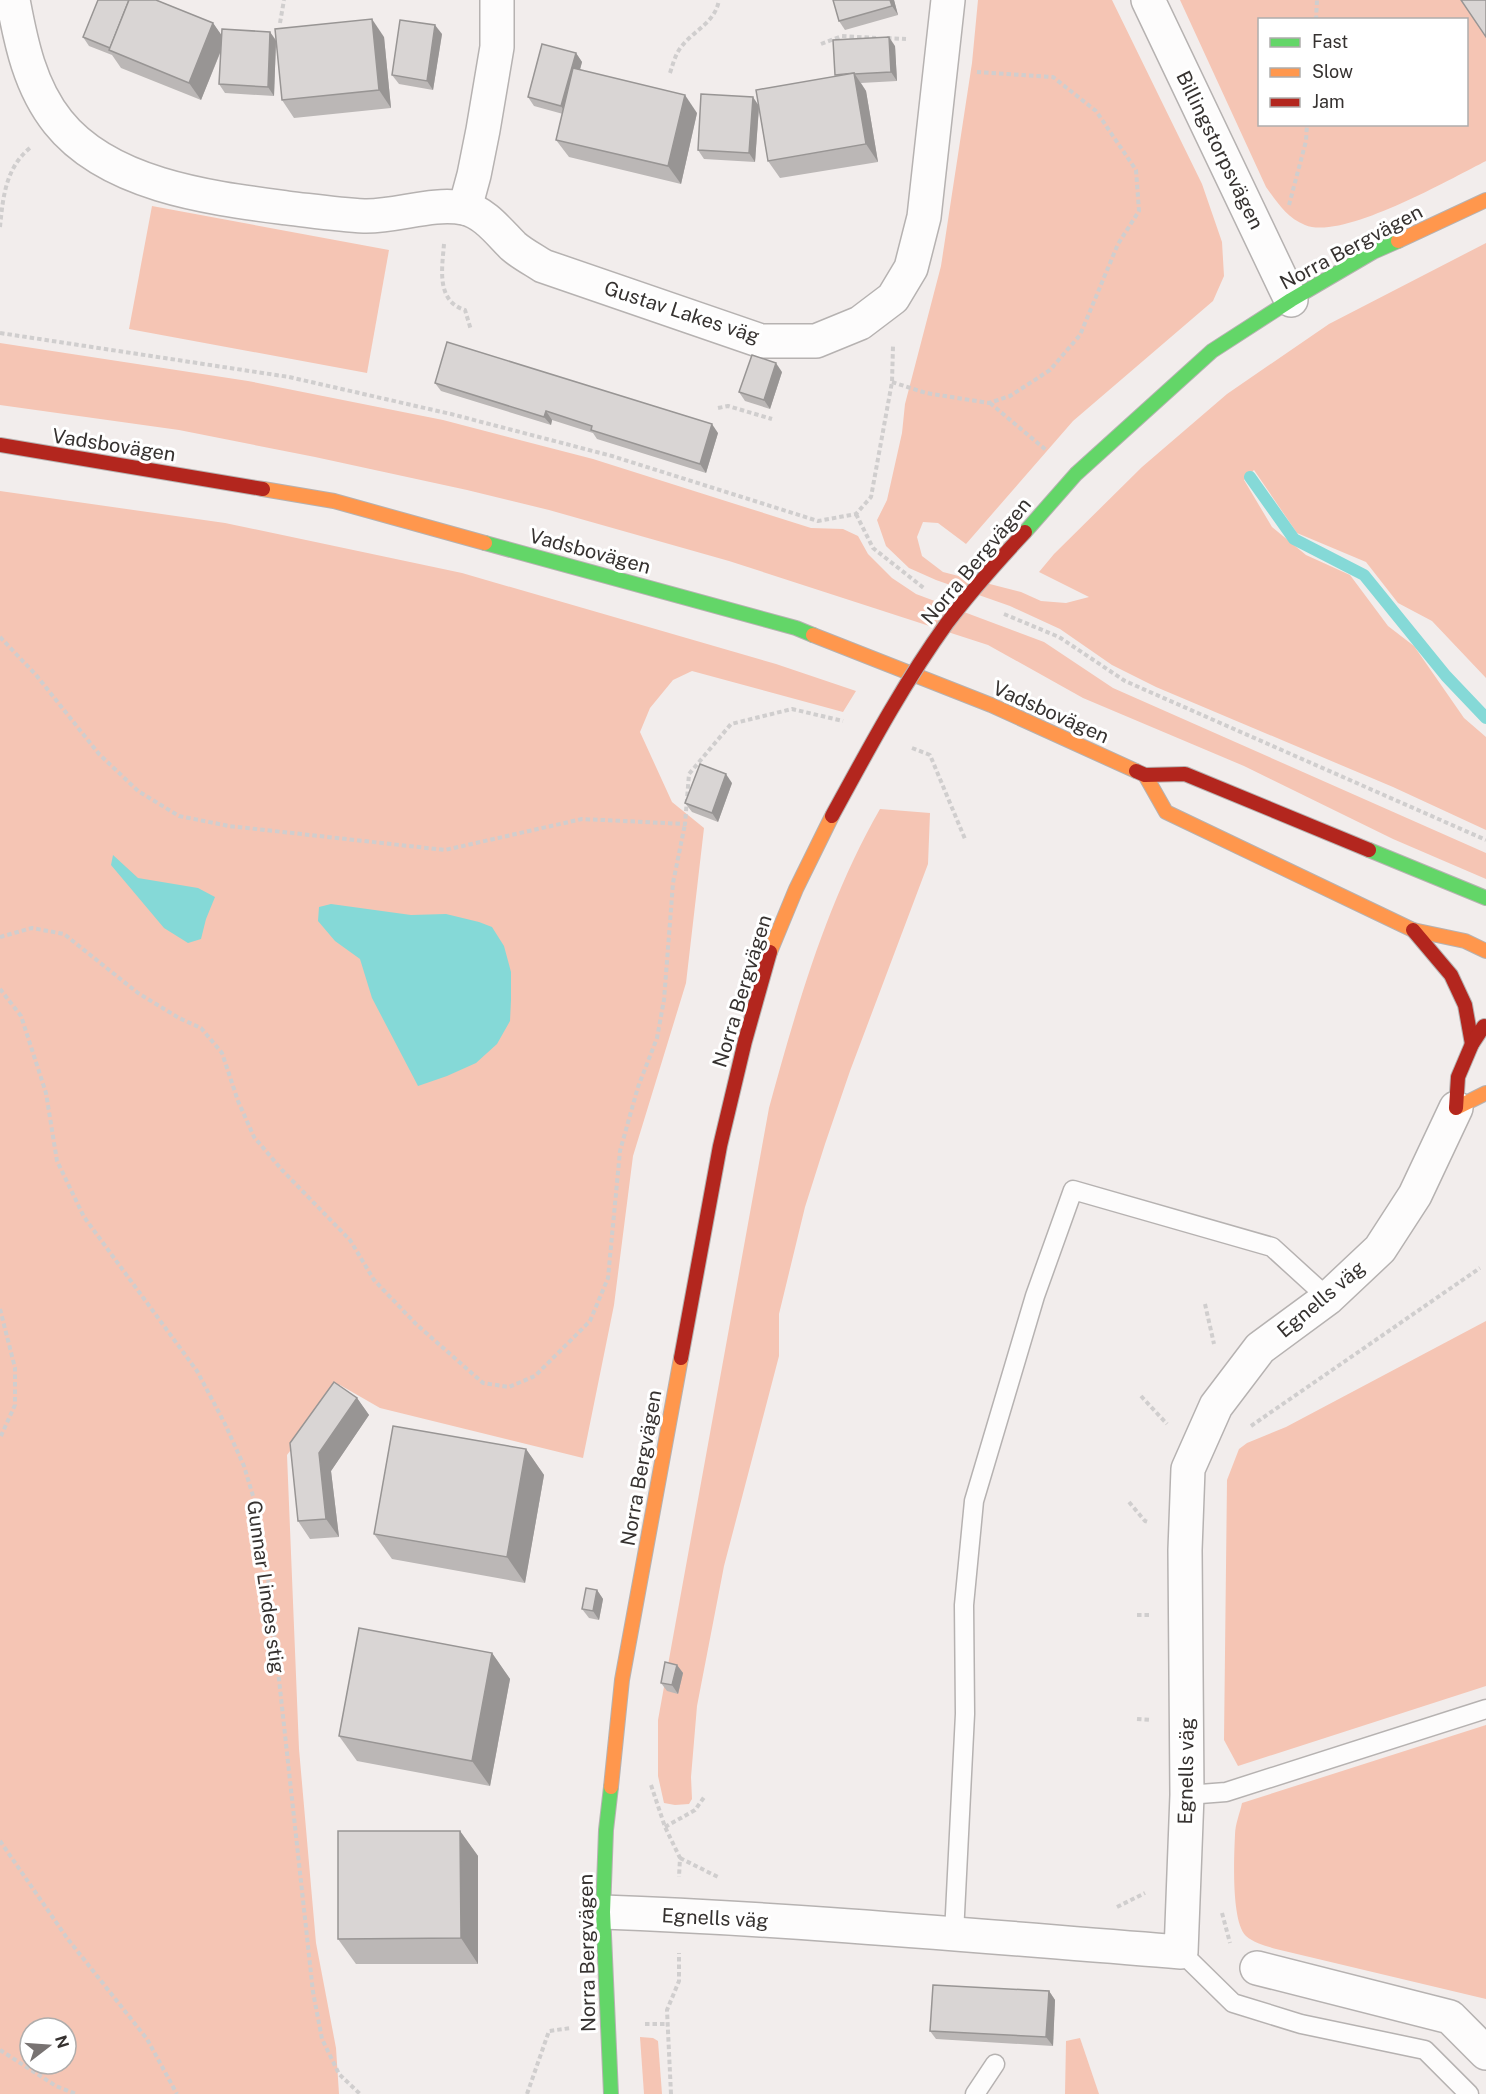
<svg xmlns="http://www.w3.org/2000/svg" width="1486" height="2094" viewBox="0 0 1486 2094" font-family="'Public Sans',sans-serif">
<rect width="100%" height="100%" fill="#f2edec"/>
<g fill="#f5c5b4" fill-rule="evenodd">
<path d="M978,0H1112L1202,184L1222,242L1224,276L1213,301L1073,421L966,544L938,523L923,522L917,537L922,556L943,572L1021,592L1041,601L1066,603L1089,597L1039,572L1054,554L1142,467L1227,394L1329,324L1486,243V678L1432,621L1398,603L1366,562L1297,533L1254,470L1244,480L1272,527L1306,555L1350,575L1388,626L1414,646L1464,718L1486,737V830L1393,787L1156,687L1112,665L1060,629L1010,606L936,580L909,568L886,546L877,520L887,500L902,433L905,404L941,266L972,63Z"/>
<path d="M1180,0H1463L1486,36V161C1450,179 1342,241 1305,225C1287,218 1277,202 1266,187ZM1260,20H1466V124H1260Z"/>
<path d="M152,206L389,250L367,373L129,329Z"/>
<path d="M0,343L248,381L443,420L593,459L811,528L843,529L858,536L868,554L892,578L916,594L1044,642L1113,688L1486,853V879L1393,839L1244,766L1083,698L988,645L729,561L549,510L467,490L315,457L179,430L0,405Z"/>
<path d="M0,491L225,523L462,573L776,664L856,691L843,712L692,671L673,680L650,708L640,732L672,802L704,828L686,983L633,1156L614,1305L583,1458L380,1408L340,1385L287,1455L299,1749L316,1943L336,2048L339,2094H0ZM30,2028H66V2064H30Z"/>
<path d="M880,809L930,813L928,864L850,1071L825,1144L805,1207L779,1314V1356L724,1566L697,1706L691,1777L692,1799L689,1804L675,1805L664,1803L658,1776V1720L769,1108C797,1006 827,901 880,809Z"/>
<path d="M1486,1321V1686L1238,1766L1224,1740L1227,1480L1239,1449L1247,1443L1286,1427Z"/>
<path d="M1486,1725V1999L1276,1949C1266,1946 1254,1943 1246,1936C1231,1922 1234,1856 1235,1835C1235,1824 1240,1813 1242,1803Z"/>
<path d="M640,2037L653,2038L658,2041L662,2094H644Z"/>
<path d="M1080,2038L1099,2094H1065L1066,2041Z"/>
</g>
<g fill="#85d9d7">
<path d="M113,855L138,878L198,888L215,897L206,919L201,939L188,943L164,928L111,865Z"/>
<path d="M331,904L411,915L446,914L479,922L492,927L504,946L511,972V1000L510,1021L497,1044L476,1063L447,1076L418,1086L372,998L360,959L335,941L318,921L319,907Z"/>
</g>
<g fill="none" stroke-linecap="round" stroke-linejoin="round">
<path stroke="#85d9d7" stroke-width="12" d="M1250,477L1294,539L1364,575L1446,676L1486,718"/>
<g stroke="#b6b2b1" stroke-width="21">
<g id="lane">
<path d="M1187,1795L1226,1792L1486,1709"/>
<path d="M954,1934L965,1714L964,1605L974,1501L1035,1296L1073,1190L1272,1247L1328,1298"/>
<path d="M1181,1952L1233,2003L1301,2024L1425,2050L1469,2094"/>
<path d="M975,2094L995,2064"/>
</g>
</g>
<g stroke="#b6b2b1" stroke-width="36">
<g id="street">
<path d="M13,0C21,43 30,87 58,122C109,186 212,198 287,208C313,211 339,215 364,216C397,217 431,202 464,208C484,212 499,232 513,246C522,254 534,260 543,266L761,341H816L860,323L893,298L911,268L924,217L948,0"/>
<path d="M1148,0L1291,300"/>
<path d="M465,208L474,175L483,130L497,47V0"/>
<path d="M603,1912C796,1919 988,1937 1181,1952L1187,1795L1185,1550L1188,1469L1216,1406L1260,1348L1328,1298L1380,1249L1415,1195L1456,1108"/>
<path d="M1257,1968L1450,2017L1486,2053"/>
</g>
</g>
<g stroke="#b6b2b1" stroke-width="16">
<g id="fast">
<path d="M1025,532L1076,474L1212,351L1291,300L1373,252L1398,241"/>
<path d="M485,543L796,628L813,635"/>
<path d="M1369,850L1486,898"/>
<path d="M611,1787L606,1830L603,1912L611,2094"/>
</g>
</g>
<g stroke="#b6b2b1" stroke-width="16">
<g id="slow">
<path d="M1398,241L1486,200"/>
<path d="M263,489L334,501L485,543"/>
<path d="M813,635L991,705L1136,771"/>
<path d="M1145,775L1166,812L1413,930L1465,941L1486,951"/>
<path d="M770,952L796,889L832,816"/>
<path d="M1456,1108L1486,1093"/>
<path d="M611,1787L622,1680L681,1358"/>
</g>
</g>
<g stroke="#b6b2b1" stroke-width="16">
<g id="jam">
<path d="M0,445L263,489"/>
<path d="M1136,771L1145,775L1185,774L1369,850"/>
<path d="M1413,930L1451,975L1465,1005L1472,1044"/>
<path d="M1456,1108L1458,1077L1472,1044L1484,1026"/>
<path d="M681,1358L720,1146L745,1041L770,952"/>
</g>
</g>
<g stroke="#d0cece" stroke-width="4" stroke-dasharray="4.5 3" stroke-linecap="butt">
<path d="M1316,20L1317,0"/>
<path d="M280,23L284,0"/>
<path d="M887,38L906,39"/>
<path d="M821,44L842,36L876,38"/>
<path d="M670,73C673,64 675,55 681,47C694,30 715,23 719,0"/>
<path d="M1289,205L1306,141L1307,124"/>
<path d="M0,227C3,196 6,167 31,147"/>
<path d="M444,244C442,269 436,301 465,310L471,330"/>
<path d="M0,333L289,377L451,414L612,456L818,521L856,514L871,497L892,382L893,346"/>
<path d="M892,382L926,393L989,403L1010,396L1050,370L1080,335L1118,244L1139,211L1136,170L1096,111L1053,77L977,72"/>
<path d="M990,403L1046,450"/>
<path d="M718,408L728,406L772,419"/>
<path d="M856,514L873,548L925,589"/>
<path d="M1004,614L1059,637L1125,681L1486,840"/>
<path d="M0,637L36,675L99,754L138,791L179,816L229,826L445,850L582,819L685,824L689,774L731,724L792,709L843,721"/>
<path d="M912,748L930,755L965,839"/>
<path d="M0,937L32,928L64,934L138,993L179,1018L201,1028L222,1053L238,1101L254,1137L282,1170L350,1240L374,1280L416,1324L483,1383L509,1387L535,1376L590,1321L608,1278L620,1151L638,1087L657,1038L664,1000L673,883L685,824"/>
<path d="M0,989L21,1016L46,1093L57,1161L84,1217L197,1371L225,1424L244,1466L256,1506L266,1560L313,1992L322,2039L339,2074L360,2094"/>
<path d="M1205,1304L1214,1344"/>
<path d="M0,1309L15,1368V1405L0,1438"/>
<path d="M1141,1396L1167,1424"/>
<path d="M1251,1426L1480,1268"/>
<path d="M1129,1502L1145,1521L1148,1522"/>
<path d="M1137,1615H1149"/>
<path d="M1137,1719L1151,1720"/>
<path d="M651,1785L665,1827L680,1858L679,1877"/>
<path d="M665,1827L695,1810L705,1796"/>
<path d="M0,1841L67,1938L147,2039L177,2094"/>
<path d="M680,1858L720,1878"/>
<path d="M1117,1907L1145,1893"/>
<path d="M1222,1913L1230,1943"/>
<path d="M645,2024H666"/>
<path d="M0,2050L56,2086L76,2094"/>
<path d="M527,2094L549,2031L571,2028"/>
<path d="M671,2094L667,2010L679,1981V1953"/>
</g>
<use href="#lane" stroke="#fdfcfc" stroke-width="18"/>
<use href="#street" stroke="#fdfcfc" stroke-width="33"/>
<use href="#fast" stroke="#63d668" stroke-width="14"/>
<use href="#slow" stroke="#ff974d" stroke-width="14"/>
<use href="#jam" stroke="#b3261e" stroke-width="14"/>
<g stroke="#b6b2b1" stroke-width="16" stroke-linecap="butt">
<path id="jam-bridge" d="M832,816C868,750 903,684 947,623C971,591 998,561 1025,532"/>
</g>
<use href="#jam-bridge" stroke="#b3261e" stroke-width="14"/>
</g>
<g fill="#bbb7b6">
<path d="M833,0H894L898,15L845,30L839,21Z"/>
<path d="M213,23L221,35L270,32L276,40L384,37L391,108L294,118L282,100L276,41L274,96L225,93L219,84L221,51L201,100L121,68L112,55L89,46L83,37Z"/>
<path d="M442,34L433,90L399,84L392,75Z"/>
<path d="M895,46L897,81L861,83L866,91L878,162L780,178L768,161L759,108L755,162L704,159L698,150L758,105L836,76L835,75Z"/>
<path d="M576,53L582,62L580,70L697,113L681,184L569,157L556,140L563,114L534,106L528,97Z"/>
<path d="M782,372L770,409L745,401L739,392Z"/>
<path d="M435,383L718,433L706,473L597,439L593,433L552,420L551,425L441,391Z"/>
<path d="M732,783L718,822L692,812L685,803Z"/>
<path d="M357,1398L369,1415L331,1471L339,1537L310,1539L298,1521Z"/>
<path d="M526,1449L544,1475L525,1583L392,1559L374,1534Z"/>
<path d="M597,1590L603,1599L599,1620L589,1618L582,1609Z"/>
<path d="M492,1653L510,1679L490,1786L357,1761L339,1736Z"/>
<path d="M677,1665L683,1673L678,1694L667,1691L661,1683Z"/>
<path d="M460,1831L478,1856V1964H356L338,1939Z"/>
<path d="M1049,1991L1055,2000L1053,2046L936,2039L930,2031Z"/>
</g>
<g fill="#989594">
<path d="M890,0H894L898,15L892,6Z"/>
<path d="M372,19L384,37L391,108L379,90Z"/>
<path d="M213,23L225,40L201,100L189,83Z"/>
<path d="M435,25L442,34L433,90L427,81Z"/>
<path d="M270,32L276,41L274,96L268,87Z"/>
<path d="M889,37L895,46L897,81L891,72Z"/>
<path d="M576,53L582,62L567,115L561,106Z"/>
<path d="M854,73L866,91L878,162L866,144Z"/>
<path d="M685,95L697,113L681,184L668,166Z"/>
<path d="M753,97L759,106L755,162L749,153Z"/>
<path d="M776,363L782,372L770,409L764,400Z"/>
<path d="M546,411L552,420L551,425L544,417Z"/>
<path d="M712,424L718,433L706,473L700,464Z"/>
<path d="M726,774L732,783L718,822L712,813Z"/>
<path d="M357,1398L369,1415L331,1471L339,1537L326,1519L319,1453Z"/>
<path d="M526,1449L544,1475L525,1583L507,1557Z"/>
<path d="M597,1590L603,1599L599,1620L593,1611Z"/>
<path d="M492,1653L510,1679L490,1786L472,1761Z"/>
<path d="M677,1665L683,1673L678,1694L672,1685Z"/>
<path d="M460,1831L478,1856V1964L461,1938Z"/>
<path d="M1049,1991L1055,2000L1053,2046L1046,2037Z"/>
</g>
<g fill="#d9d5d4" stroke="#989594" stroke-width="1.5">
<path d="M98,0H129L110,48L83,37Z"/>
<path d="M129,0H156L213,23L189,83L109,50Z"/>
<path d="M833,0H890L892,6L839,21Z"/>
<path d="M1461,0H1486V37Z"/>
<path d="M372,19L379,90L282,100L275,29Z"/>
<path d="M400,20L435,25L427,81L392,75Z"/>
<path d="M222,29L270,32L268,87L219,84Z"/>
<path d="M889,37L891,72L854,74V73L835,75L833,40Z"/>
<path d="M542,44L576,53L561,106L528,97Z"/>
<path d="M573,68L685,95L668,166L556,140Z"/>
<path d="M854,73L866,144L768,161L756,90Z"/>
<path d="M701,94L753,97L749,153L698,150Z"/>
<path d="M447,342L712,424L700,464L591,430L592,426L546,411L544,417L435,383Z"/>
<path d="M752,355L776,363L764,400L739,392Z"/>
<path d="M700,764L726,774L712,813L685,803Z"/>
<path d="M334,1382L357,1398L319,1453L326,1519L298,1521L290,1443Z"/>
<path d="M393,1426L526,1449L507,1557L374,1534Z"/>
<path d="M586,1588L597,1590L593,1611L582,1609Z"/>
<path d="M359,1628L492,1653L472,1761L339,1736Z"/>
<path d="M665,1662L677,1665L672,1685L661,1683Z"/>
<path d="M338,1831H460L461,1938L338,1939Z"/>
<path d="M933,1985L1049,1991L1046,2037L930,2031Z"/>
</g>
<g text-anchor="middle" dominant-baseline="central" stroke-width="6" stroke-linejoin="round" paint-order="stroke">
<g font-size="20" fill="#363230" stroke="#fff">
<text transform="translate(1220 150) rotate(64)">Billingstorpsvägen</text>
<text transform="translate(1351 247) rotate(-28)">Norra Bergvägen</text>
<text transform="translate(682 312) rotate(18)">Gustav Lakes väg</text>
<text transform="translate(114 445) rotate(9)">Vadsbovägen</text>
<text transform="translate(590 551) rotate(15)">Vadsbovägen</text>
<text transform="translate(976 561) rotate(-50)">Norra Bergvägen</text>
<text transform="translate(1051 712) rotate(24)">Vadsbovägen</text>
<text transform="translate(742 991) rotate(-73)">Norra Bergvägen</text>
<text transform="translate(1321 1299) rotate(-40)">Egnells väg</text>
<text transform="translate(641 1468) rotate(-80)">Norra Bergvägen</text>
<text transform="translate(266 1587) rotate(82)">Gunnar Lindes stig</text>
<text transform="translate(1186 1771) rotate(-89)">Egnells väg</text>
<text transform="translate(715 1918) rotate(3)">Egnells väg</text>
<text transform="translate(587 1953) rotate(-91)">Norra Bergvägen</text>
</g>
</g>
<rect x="1258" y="18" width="210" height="108" fill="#ffffff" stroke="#afadac" stroke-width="1.5"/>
<rect x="1270" y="38" width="30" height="9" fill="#63d668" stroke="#afadac" stroke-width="1.5"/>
<text x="1312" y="48" font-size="18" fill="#363230">Fast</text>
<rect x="1270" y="68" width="30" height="9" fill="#ff974d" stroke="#afadac" stroke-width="1.5"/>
<text x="1312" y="78" font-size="18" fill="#363230">Slow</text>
<rect x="1270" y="98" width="30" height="9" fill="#b3261e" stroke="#afadac" stroke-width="1.5"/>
<text x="1312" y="108" font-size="18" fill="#363230">Jam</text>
<g transform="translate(48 2046) rotate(73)"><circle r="28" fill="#ffffff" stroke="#afadac" stroke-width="1.5"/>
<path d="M0-4.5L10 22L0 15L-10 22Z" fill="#787372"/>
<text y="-9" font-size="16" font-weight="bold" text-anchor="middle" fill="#363230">N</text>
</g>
</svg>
